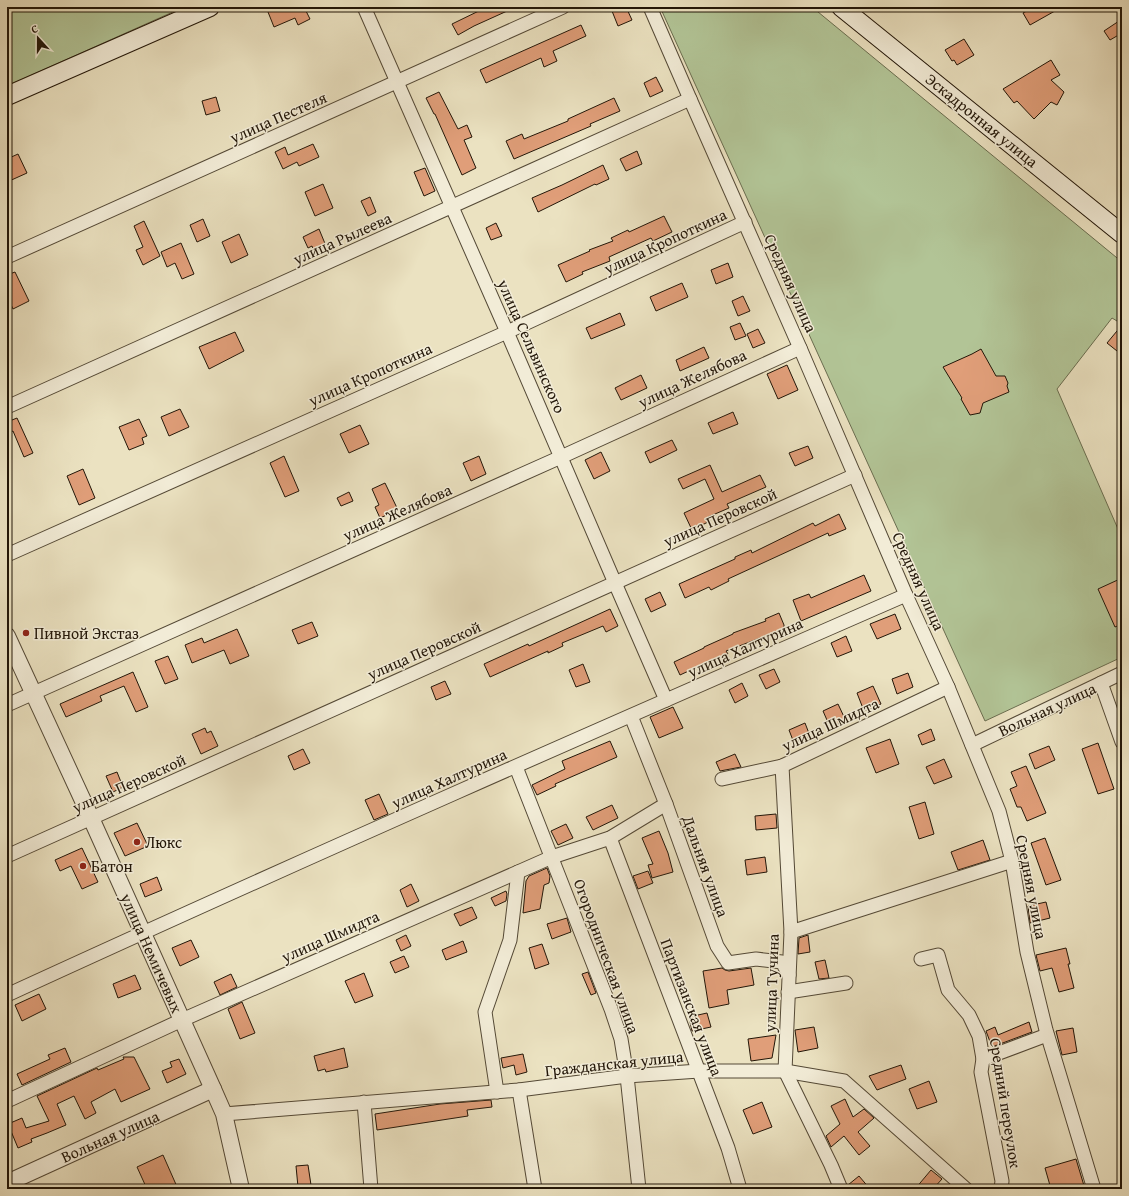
<svg xmlns="http://www.w3.org/2000/svg" width="1129" height="1196" viewBox="0 0 1129 1196" font-family="'Gentium Book Plus',serif">
<rect width="100%" height="100%" fill="#ebe2c1"/>
<filter id="stains"><feTurbulence type="fractalNoise" baseFrequency=".005" numOctaves="4"/><feColorMatrix values="0 0 0 0 .2 0 0 0 0 .09 0 0 0 0 .02 0 0 0 .5 -.17"/></filter>
<radialGradient id="worn" r=".72"><stop offset=".6" stop-color="#630" stop-opacity="0"/><stop offset="1" stop-color="#630" stop-opacity=".3"/></radialGradient>
<g fill="#b2c496" stroke="#6a6d4f">
<path d="M7,7H184L7,86Z"/>
<path d="M660,7H812L1122,262V324L1112,318L1057,389L1118,529L1122,533V657L985,721Z"/>
</g>
<g fill="#e09e79" stroke="#221608">
<path d="M266,7H304L310,19L298,25L295,18L274,27Z"/>
<path d="M487,7H516L474,26L458,35L452,24Z"/>
<path d="M621,7H626L632,20L618,26L612,11Z"/>
<path d="M1034,7H1062L1030,25L1023,13Z"/>
<path d="M1122,19V33L1110,40L1104,31Z"/>
<path d="M581,25L586,36L553,51L557,61L544,67L541,58L486,83L480,70Z"/>
<path d="M964,39L974,55L957,65L954,60L952,61L945,50Z"/>
<path d="M1051,60L1060,75L1051,80L1064,92L1057,105L1051,102L1034,119L1017,101L1014,103L1003,89Z"/>
<path d="M656,77L663,91L650,97L644,83Z"/>
<path d="M439,92L458,129L467,125L472,137L464,140L476,168L462,175L435,114H434L426,98Z"/>
<path d="M216,97L220,111L206,115L202,101Z"/>
<path d="M614,98L620,111L590,124L591,126L514,159L506,141L522,134L524,139L568,121V119Z"/>
<path d="M313,144L319,157L299,166L297,162L283,169L275,152L285,147L288,155Z"/>
<path d="M637,151L642,164L626,171L620,159Z"/>
<path d="M18,154L27,173L7,182V159Z"/>
<path d="M603,165L609,179L596,185L595,184L538,212L532,198L562,185Z"/>
<path d="M425,168L435,191L424,196L414,172Z"/>
<path d="M323,184L333,208L315,216L305,192Z"/>
<path d="M370,197L376,212L368,216L361,201Z"/>
<path d="M664,216L672,232L653,241L651,238L609,257L610,261L582,272L583,274L566,282L558,265L590,251L589,250L613,241L611,238L628,230L629,232Z"/>
<path d="M203,219L210,236L197,242L190,225Z"/>
<path d="M144,221L160,256L143,265L136,250L143,247L134,226Z"/>
<path d="M496,223L502,236L491,240L486,228Z"/>
<path d="M319,229L326,246L314,252L312,246L308,248L303,237Z"/>
<path d="M239,234L248,255L231,263L222,242Z"/>
<path d="M181,243L194,274L182,279L175,263L167,267L161,252Z"/>
<path d="M728,263L733,277L716,284L711,270Z"/>
<path d="M15,272L29,301L13,309L7,296V275Z"/>
<path d="M682,283L688,297L656,311L650,297Z"/>
<path d="M743,296L750,311L738,316L732,301Z"/>
<path d="M620,313L625,325L591,339L586,328Z"/>
<path d="M740,323L746,336L735,340L730,327Z"/>
<path d="M1122,325V355L1107,343Z"/>
<path d="M758,329L765,343L753,348L747,334Z"/>
<path d="M235,332L244,351L209,369L199,347Z"/>
<path d="M704,347L709,358L680,371L676,360Z"/>
<path d="M981,349L996,376H1005L1008,383L1007,386L1009,392L983,403L980,413L970,415L961,399L962,398L943,367L972,354Z"/>
<path d="M787,365L798,390L778,399L767,374Z"/>
<path d="M641,375L647,388L621,400L615,388Z"/>
<path d="M180,409L189,427L169,436L161,417Z"/>
<path d="M733,412L738,424L713,434L708,423Z"/>
<path d="M17,418L33,453L24,457L13,431L7,434V422Z"/>
<path d="M139,419L147,436L142,438L144,444L129,450L119,427Z"/>
<path d="M360,425L369,444L349,453L340,434Z"/>
<path d="M672,440L677,450L650,463L645,452Z"/>
<path d="M808,446L813,458L795,466L789,453Z"/>
<path d="M601,452L610,471L594,479L585,460Z"/>
<path d="M284,456L299,491L285,497L270,463Z"/>
<path d="M479,456L486,474L471,481L463,463Z"/>
<path d="M710,465L722,492L760,475L766,487L727,504L729,508L708,517L710,521L692,530L684,513L714,499L705,479L683,489L678,479Z"/>
<path d="M83,469L95,498L79,505L67,476Z"/>
<path d="M385,483L398,510L380,518L375,507L379,505L372,489Z"/>
<path d="M349,492L353,501L341,506L337,498Z"/>
<path d="M839,514L846,529L829,536L828,533L728,579L729,581L711,590L709,587L685,598L679,584L735,559V557L751,550L752,553L813,523L815,526Z"/>
<path d="M864,575L871,591L801,621L793,600L809,594L811,598Z"/>
<path d="M1122,578V624L1115,627L1098,589Z"/>
<path d="M660,592L666,605L651,612L645,599Z"/>
<path d="M610,609L618,626L606,632L603,626L562,643L563,646L548,653V651L490,677L484,664L528,644L529,646Z"/>
<path d="M779,613L784,625V629L726,651L728,654L710,661L680,675L674,662L704,648V647L733,634V633L766,621L765,619Z"/>
<path d="M895,614L901,629L877,639L870,624Z"/>
<path d="M312,622L318,636L298,644L292,630Z"/>
<path d="M237,629L249,656L230,664L224,650L192,663L185,645L202,638L204,643Z"/>
<path d="M846,636L852,651L837,657L831,643Z"/>
<path d="M168,656L178,679L165,684L155,661Z"/>
<path d="M583,664L590,682L576,687L569,670Z"/>
<path d="M774,669L780,682L766,689L759,675Z"/>
<path d="M133,672L148,707L136,712L124,686L100,696L102,701L66,717L60,704Z"/>
<path d="M908,673L913,687L897,694L892,679Z"/>
<path d="M445,681L451,694L436,700L431,687Z"/>
<path d="M742,683L748,696L735,703L729,690Z"/>
<path d="M873,686L881,704L864,711L857,693Z"/>
<path d="M838,704L846,721L830,727L823,711Z"/>
<path d="M673,707L683,728L659,738L650,717Z"/>
<path d="M805,723L810,736L794,743L789,730Z"/>
<path d="M205,728L207,733L211,731L218,746L201,754L192,734Z"/>
<path d="M931,729L935,740L922,745L918,735Z"/>
<path d="M890,739L899,764L876,773L866,748Z"/>
<path d="M610,741L617,757L555,784L556,786L537,795L532,785L565,769L562,761Z"/>
<path d="M1098,743L1114,789L1098,794L1082,749Z"/>
<path d="M1049,746L1055,760L1035,769L1029,754Z"/>
<path d="M303,749L310,763L294,770L288,756Z"/>
<path d="M735,754L741,767L720,771L716,762Z"/>
<path d="M944,759L952,777L934,784L926,767Z"/>
<path d="M1026,766L1046,813L1027,821L1021,807H1017L1010,789L1017,786L1011,772Z"/>
<path d="M117,772L123,787L113,792L106,776Z"/>
<path d="M379,794L388,814L374,820L365,800Z"/>
<path d="M925,802L934,834L919,839L909,807Z"/>
<path d="M612,805L618,818L593,830L586,817Z"/>
<path d="M776,814L777,828L756,830L755,816Z"/>
<path d="M137,823L148,846L125,856L114,833Z"/>
<path d="M566,824L573,838L558,845L551,831Z"/>
<path d="M659,831L668,853L673,872L652,878L648,865L653,864L642,838Z"/>
<path d="M1045,838L1061,880L1046,885L1031,843Z"/>
<path d="M983,840L990,860L958,870L951,852Z"/>
<path d="M82,848L98,882L82,889L71,866L60,871L55,860Z"/>
<path d="M765,857L767,872L747,875L745,860Z"/>
<path d="M547,868L550,876L549,883L544,885L540,909L523,913L526,881L529,876Z"/>
<path d="M648,871L653,883L638,889L633,876Z"/>
<path d="M157,877L162,890L145,897L140,884Z"/>
<path d="M411,884L419,901L407,907L400,890Z"/>
<path d="M506,891L507,894L506,901L495,906L491,898Z"/>
<path d="M1046,902L1050,918L1030,923L1028,906Z"/>
<path d="M472,907L477,918L460,926L454,914Z"/>
<path d="M567,918L571,932L552,939L547,924Z"/>
<path d="M406,935L411,946L401,951L396,940Z"/>
<path d="M808,935L810,952L798,954L799,938Z"/>
<path d="M191,940L199,957L180,966L172,948Z"/>
<path d="M463,941L467,952L446,960L442,950Z"/>
<path d="M542,944L549,964L535,969L529,948Z"/>
<path d="M1066,948L1070,964H1068L1074,988L1059,992L1052,968L1040,971L1036,955Z"/>
<path d="M404,956L409,967L395,973L390,962Z"/>
<path d="M825,960L829,978L819,979L815,962Z"/>
<path d="M722,968L725,970L729,971L751,968L754,985L727,990L729,1004L709,1008L703,971Z"/>
<path d="M588,972L596,993L591,995L582,974Z"/>
<path d="M364,973L373,996L355,1003L345,981Z"/>
<path d="M231,974L237,987L220,995L214,982Z"/>
<path d="M135,975L141,989L118,998L113,984Z"/>
<path d="M39,994L46,1009L22,1021L15,1005Z"/>
<path d="M242,1002L255,1033L240,1039L228,1009Z"/>
<path d="M707,1013L711,1027L692,1031L689,1017Z"/>
<path d="M1029,1022L1032,1032L992,1047L986,1031L995,1027L998,1035Z"/>
<path d="M814,1027L818,1048L798,1052L795,1030Z"/>
<path d="M1073,1028L1077,1052L1062,1055L1056,1031Z"/>
<path d="M776,1035L772,1058L751,1061L748,1039Z"/>
<path d="M65,1048L71,1062L22,1085L17,1074L50,1059L48,1055Z"/>
<path d="M344,1048L348,1067L326,1072L325,1069L318,1071L314,1056Z"/>
<path d="M523,1054L527,1072L516,1075L514,1065L503,1068L501,1058Z"/>
<path d="M123,1057H134L150,1089L121,1102L115,1089L91,1102L96,1113L85,1119L74,1096L57,1104L66,1125L47,1133L31,1139L32,1142L18,1148L8,1124L22,1118L26,1128L49,1121L37,1096L97,1068L98,1070L124,1059Z"/>
<path d="M179,1059L186,1074L167,1083L162,1071L172,1067L170,1062Z"/>
<path d="M901,1065L906,1079L877,1090L869,1076Z"/>
<path d="M929,1081L937,1102L917,1109L909,1089Z"/>
<path d="M845,1099L853,1117L864,1109L874,1118L858,1132L870,1146L859,1155L844,1136L831,1147L826,1136L840,1124L831,1106Z"/>
<path d="M491,1100L492,1107L467,1110L468,1116L377,1130L375,1114L440,1104Z"/>
<path d="M762,1102L772,1127L753,1134L743,1110Z"/>
<path d="M163,1155L178,1189H147L137,1167Z"/>
<path d="M1076,1159L1085,1189H1051L1045,1168Z"/>
<path d="M308,1165L311,1185L298,1187L296,1166Z"/>
<path d="M931,1170L942,1179L933,1189H915Z"/>
<path d="M859,1176L870,1189H849L848,1185Z"/>
</g>
<g fill="none" stroke-linecap="round" stroke-linejoin="round">
<g stroke="#544936" stroke-width="15">
<g id="minor">
<path d="M364,7L507,332L615,583L666,700"/>
<path d="M650,7L690,99L800,348L906,595L948,687L999,811L1012,861L1027,952L1046,1030L1094,1189"/>
<path d="M7,257L563,7"/>
<path d="M7,407L690,99"/>
<path d="M7,555L507,332L745,222"/>
<path d="M1101,683L1122,742"/>
<path d="M7,705L561,457L800,348"/>
<path d="M631,716L666,804L717,946L728,963L756,959L782,962L789,975"/>
<path d="M972,745L1122,673"/>
<path d="M782,766L791,932L785,1071L831,1165L841,1189"/>
<path d="M516,767L611,1009L621,1039L627,1076L639,1189"/>
<path d="M722,779L782,766L948,687"/>
<path d="M610,838L728,1148L740,1189"/>
<path d="M7,856L855,475"/>
<path d="M791,932L1012,861"/>
<path d="M921,959L938,955L948,990L969,1015L979,1036L983,1059L981,1072L1002,1181L1001,1189"/>
<path d="M788,992L846,983"/>
<path d="M7,995C305,858 606,726 906,595"/>
<path d="M983,1059L1047,1035"/>
<path d="M519,1090L535,1189"/>
<path d="M497,1092L485,1012L510,940L518,872"/>
<path d="M7,1101L182,1020L518,872L552,857L610,838L666,804"/>
<path d="M364,1102L371,1189"/>
<path d="M224,1114L519,1090L627,1076L699,1071H785L844,1081L966,1189"/>
</g>
</g>
<g stroke="#544936" stroke-width="18">
<g id="tertiary">
<path d="M7,636L91,818L213,1089L224,1114L241,1189"/>
<path d="M7,1183L213,1089"/>
</g>
</g>
<g stroke="#221608" stroke-width="20">
<g id="secondary">
<path d="M841,7L1122,234"/>
<path d="M7,96L210,7"/>
</g>
</g>
<use href="#minor" stroke="#f2ecd7" stroke-width="13"/>
<use href="#tertiary" stroke="#f2ecd7" stroke-width="16"/>
<use href="#secondary" stroke="#f2ecd7" stroke-width="18"/>
</g>
<g fill="#8f2418" stroke="#f2ecd7" stroke-width="1.5">
<circle cx="26" cy="633" r="4"/>
<circle cx="137" cy="842" r="4"/>
<circle cx="83" cy="866" r="4"/>
</g>
<g text-anchor="middle" dominant-baseline="central" stroke-width="3" stroke-linejoin="round" paint-order="stroke">
<g font-size="16" fill="#221608" stroke="#f2ecd7">
<text transform="translate(278 117) rotate(-24)">улица Пестеля</text>
<text transform="translate(982 120) rotate(39)">Эскадронная улица</text>
<text transform="translate(342 238) rotate(-24)">улица Рылеева</text>
<text transform="translate(665 241) rotate(-25)">улица Кропоткина</text>
<text transform="translate(791 283) rotate(66)">Средняя улица</text>
<text transform="translate(532 346) rotate(66)">улица Сельвинского</text>
<text transform="translate(370 374) rotate(-24)">улица Кропоткина</text>
<text transform="translate(692 378) rotate(-25)">улица Желябова</text>
<text transform="translate(397 512) rotate(-24)">улица Желябова</text>
<text transform="translate(720 517) rotate(-24)">улица Перовской</text>
<text transform="translate(919 581) rotate(66)">Средняя улица</text>
<text transform="translate(745 647) rotate(-24)">улица Халтурина</text>
<text transform="translate(424 650) rotate(-24)">улица Перовской</text>
<text transform="translate(1047 709) rotate(-25)">Вольная улица</text>
<text transform="translate(830 724) rotate(-25)">улица Шмидта</text>
<text transform="translate(449 778) rotate(-24)">улица Халтурина</text>
<text transform="translate(129 783) rotate(-24)">улица Перовской</text>
<text transform="translate(706 866) rotate(70)">Дальняя улица</text>
<text transform="translate(1032 887) rotate(79)">Средняя улица</text>
<text transform="translate(330 936) rotate(-24)">улица Шмидта</text>
<text transform="translate(152 953) rotate(66)">улица Немичевых</text>
<text transform="translate(607 956) rotate(70)">Огородническая улица</text>
<text transform="translate(771 983) rotate(-88)">улица Тучина</text>
<text transform="translate(692 1007) rotate(69)">Партизанская улица</text>
<text transform="translate(614 1063) rotate(-6)">Гражданская улица</text>
<text transform="translate(1006 1103) rotate(81)">Средний переулок</text>
<text transform="translate(110 1136) rotate(-24)">Вольная улица</text>
</g>
<g font-size="16" fill="#221608" stroke="#f2ecd7" text-anchor="start">
<text x="34" y="633">Пивной Экстаз</text>
<text x="145" y="842">Люкс</text>
<text x="91" y="866">Батон</text>
</g>
</g>
<rect width="1129" height="1196" fill="none" stroke="#ebe2c1" stroke-width="24"/>
<rect x="8" y="8" width="1113" height="1180" fill="none" stroke="#221608" stroke-width="2"/>
<rect x="12" y="12" width="1105" height="1172" fill="none" stroke="#221608"/>
<g transform="translate(38 38) rotate(339)" stroke="#f2ecd7" stroke-width="3" paint-order="stroke">
<path d="M0-3L7 15L0 10L-7 15Z" fill="#221608"/>
<text y="-6" font-size="11" font-weight="bold" text-anchor="middle" fill="#221608">С</text>
</g>
<rect width="100%" height="100%" filter="url(#stains)"/>
<rect width="100%" height="100%" fill="url(#worn)"/>
</svg>
